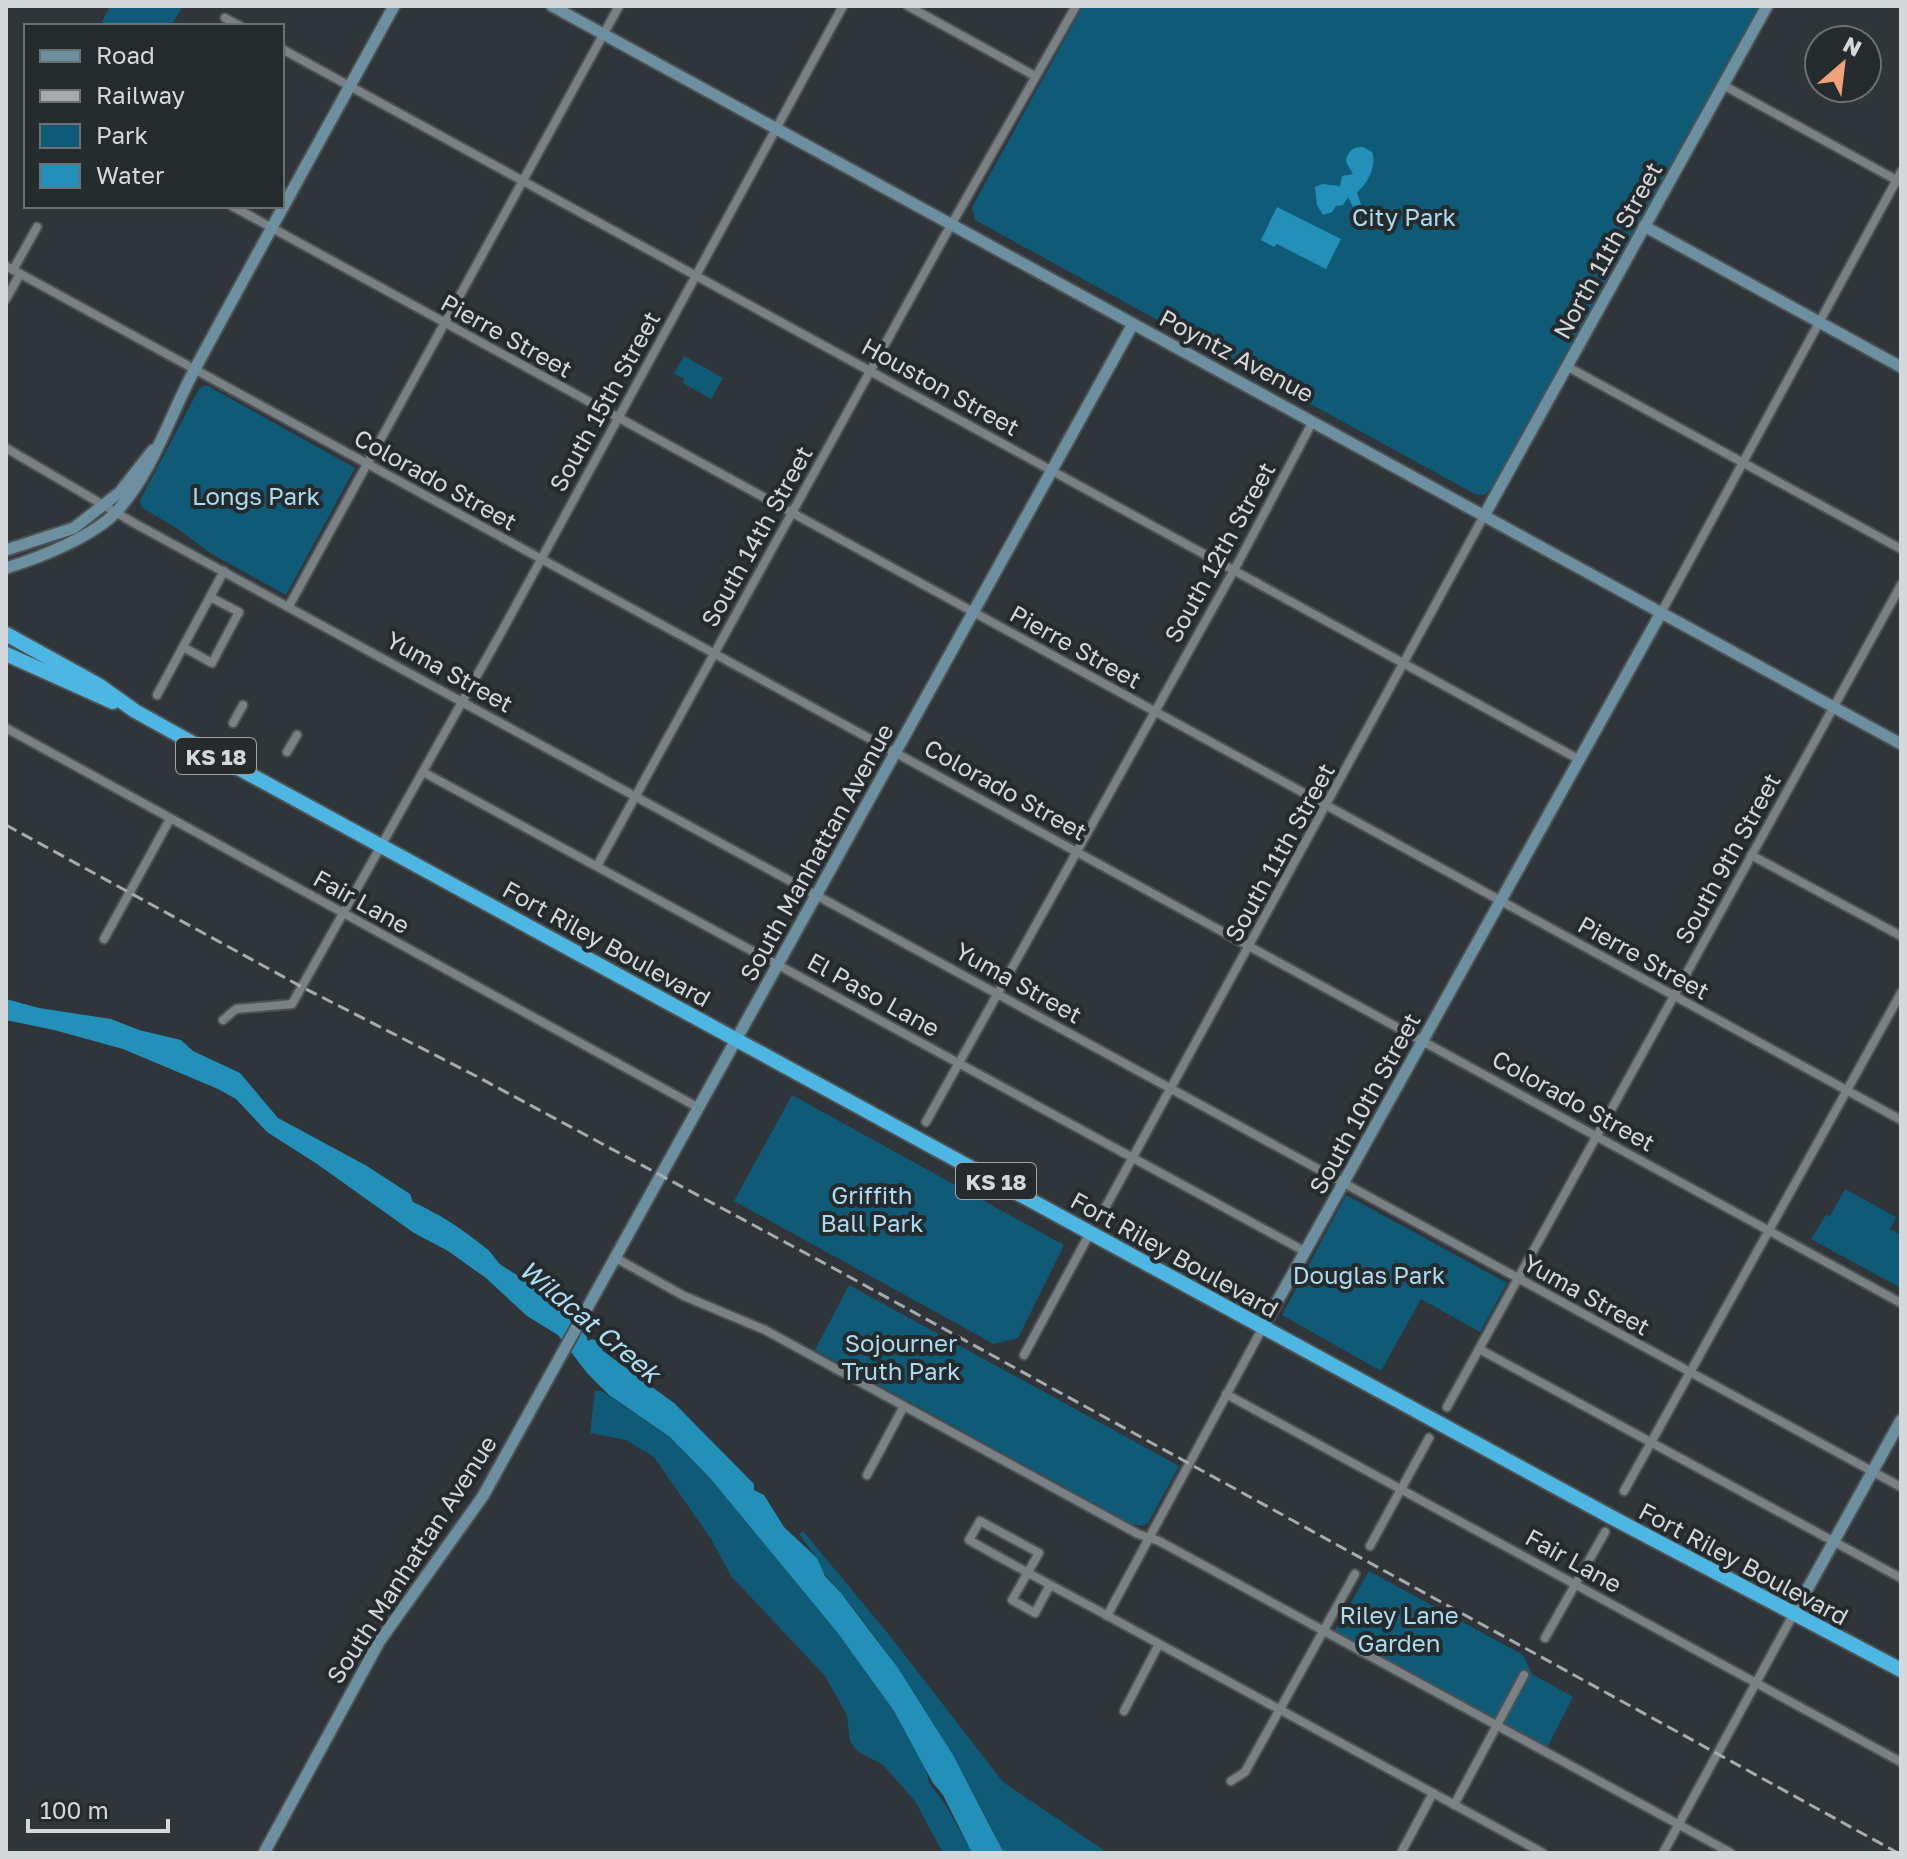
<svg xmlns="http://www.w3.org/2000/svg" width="1907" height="1859" viewBox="0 0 1907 1859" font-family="'Golos Text',sans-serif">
<rect width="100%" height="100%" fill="#2f3538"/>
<g fill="#0f5b77">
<path d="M110,6H183L171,26H100Z"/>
<path d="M1083,6H1760L1493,488L1484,495L1475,494L975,220L972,207Z"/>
<path d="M684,356L723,378L711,399L683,383L684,379L674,373Z"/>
<path d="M203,386H208L355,468L286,595L210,553L181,531L141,507L140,500L199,389Z"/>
<path d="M792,1095L1064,1245L1018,1338L994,1344L734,1201Z"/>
<path d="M1845,1189L1896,1217L1890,1229L1901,1235V1288L1811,1239L1826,1215L1830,1216Z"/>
<path d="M1346,1195L1507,1283L1480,1332L1421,1299L1381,1371L1282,1315Z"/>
<path d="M849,1285L1179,1466L1148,1523L1142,1526L1132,1524L815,1350Z"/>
<path d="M595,1391H602L670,1437L710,1478L837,1632L894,1711L926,1767L929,1783L945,1804L972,1853H943L915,1801L883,1765L857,1751L850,1741L847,1715L825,1676L731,1576L711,1539L654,1457L626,1440L590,1433Z"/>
<path d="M803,1531L890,1636L1003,1782L1108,1853H1004C956,1754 896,1655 823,1572L817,1558L799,1534Z"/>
<path d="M1369,1571L1523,1655L1532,1674L1573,1697L1547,1748L1334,1632Z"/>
</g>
<g fill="#2290b9">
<path d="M1363,147L1372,152C1377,165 1368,184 1357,192L1361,205L1353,207L1348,197L1343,205L1336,206L1332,212L1323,215L1317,205L1315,187L1322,184L1340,186L1342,176L1353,174L1346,162C1347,152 1353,146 1363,147Z"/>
<path d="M1277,207L1341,239L1326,269L1277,244L1274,247L1261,240Z"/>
<path d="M6,999L39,1008L111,1019L139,1030L181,1040L193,1051L240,1073L278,1118L367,1166L410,1194L413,1202C443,1216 462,1229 487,1249C493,1254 497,1263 504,1267C534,1285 562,1309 586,1335L588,1341L592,1339L598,1341L603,1351L674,1403L754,1484V1490L764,1495L784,1527L817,1558L825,1576L841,1593L898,1668L953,1755L1004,1853H972L943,1795L933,1783L894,1711L837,1632L710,1478L670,1437L609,1395L587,1373L558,1335L527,1316L486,1278L448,1251L414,1233L317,1164L267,1132L236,1099L218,1089L123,1049L54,1030L6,1020Z"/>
</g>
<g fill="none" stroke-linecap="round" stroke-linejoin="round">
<g stroke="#4c5153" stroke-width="12">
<g id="street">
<path d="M908,6L1035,76"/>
<path d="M225,18L240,26"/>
<path d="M282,49L1580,760"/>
<path d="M1723,85L1900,182"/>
<path d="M232,206L1901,1120"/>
<path d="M6,266L1901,1303"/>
<path d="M13,270L37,227"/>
<path d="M6,299L20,274"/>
<path d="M1568,367L1901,549"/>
<path d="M6,448L134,523L1901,1487"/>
<path d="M289,606L619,6"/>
<path d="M1661,613L1901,172"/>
<path d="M183,647L212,663L239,612L210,597"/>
<path d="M157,695L224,571"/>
<path d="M233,723L243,705"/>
<path d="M6,728L699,1108"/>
<path d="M287,752L297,735"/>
<path d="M423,772L1306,1252"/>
<path d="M1751,855L1901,936"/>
<path d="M597,866L942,241L1076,6"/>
<path d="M104,939L170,819"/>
<path d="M223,1020L236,1009L292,1004L502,631L843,6"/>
<path d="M926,1122L1239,561L1313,421"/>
<path d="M1105,1208L1485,514"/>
<path d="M614,1257L684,1296L765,1330L1138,1534L1159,1541L1731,1853"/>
<path d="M1479,1349L1901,1578"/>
<path d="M1024,1355L1090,1233"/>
<path d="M1226,1394L1901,1762"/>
<path d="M1447,1407L1901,585"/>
<path d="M867,1475L904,1406"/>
<path d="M1624,1491L1901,993"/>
<path d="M1370,1546L1429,1438"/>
<path d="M1050,1585L1035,1613L1012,1600L1039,1553L980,1521L969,1540C1011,1564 1054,1587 1097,1610L1543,1853"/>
<path d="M1107,1616L1263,1327"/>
<path d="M1545,1638L1605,1532"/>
<path d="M1124,1711L1159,1644"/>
<path d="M1231,1781L1245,1772L1355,1574"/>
<path d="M1454,1805L1524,1675"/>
<path d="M1401,1853L1433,1793"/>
<path d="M1663,1853L1793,1615"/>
</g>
</g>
<g stroke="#4c5153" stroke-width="15">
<g id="secondary">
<path d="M552,6L1901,744"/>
<path d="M1644,226L1901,367"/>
<path d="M1485,514L1767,6"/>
<path d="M6,550L74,528L120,492L153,450"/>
<path d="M6,568C39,558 95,536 118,510C154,470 170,414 196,367C261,246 328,126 394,6"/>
<path d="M1263,1327L1661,613"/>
<path d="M1793,1615L1901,1420"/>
<path d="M264,1853L379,1642L483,1496L1133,324"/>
</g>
</g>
<g stroke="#4c5153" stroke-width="18">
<g id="highway">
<path d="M6,634L100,686L135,711L207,751L1613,1518L1901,1670"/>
<path d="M6,654L113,702"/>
</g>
</g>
<use href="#street" stroke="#7a8084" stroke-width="8"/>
<use href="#secondary" stroke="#6d90a0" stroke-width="11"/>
<use href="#highway" stroke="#4eb6e2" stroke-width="14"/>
<path stroke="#a7abad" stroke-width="3" stroke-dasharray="12 6" stroke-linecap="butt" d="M6,825L302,987L476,1076L835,1269L1898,1853"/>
</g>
<g text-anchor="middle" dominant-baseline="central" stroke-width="8" stroke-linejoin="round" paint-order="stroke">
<g fill="#252b2d" stroke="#a0a4a6" stroke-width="2">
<rect x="176" y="738" width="80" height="36" rx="6"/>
<rect x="956" y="1163" width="80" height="36" rx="6"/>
</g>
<g font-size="22" font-weight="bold" fill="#d5d8da">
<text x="216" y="756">KS 18</text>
<text x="996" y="1181">KS 18</text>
</g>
<g font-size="24" fill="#acdaf0" stroke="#252b2d">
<text x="1404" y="216">City Park</text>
<text x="256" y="495">Longs Park</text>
<text x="872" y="1194">Griffith<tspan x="872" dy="28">Ball Park</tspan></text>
<text x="1369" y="1274">Douglas Park</text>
<text x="901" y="1342">Sojourner<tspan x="901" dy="28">Truth Park</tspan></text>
<text x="1399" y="1614">Riley Lane<tspan x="1399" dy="28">Garden</tspan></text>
</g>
<g font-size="24" fill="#d5d8da" stroke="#252b2d">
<text transform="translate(1607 250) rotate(-61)">North 11th Street</text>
<text transform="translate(507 335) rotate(29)">Pierre Street</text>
<text transform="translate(1237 355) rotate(28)">Poyntz Avenue</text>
<text transform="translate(941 386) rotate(29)">Houston Street</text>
<text transform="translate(604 401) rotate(-61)">South 15th Street</text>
<text transform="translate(436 479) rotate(29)">Colorado Street</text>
<text transform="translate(756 536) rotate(-61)">South 14th Street</text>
<text transform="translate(1219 552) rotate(-61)">South 12th Street</text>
<text transform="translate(1076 646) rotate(29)">Pierre Street</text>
<text transform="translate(450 671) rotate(29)">Yuma Street</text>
<text transform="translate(1006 789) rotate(29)">Colorado Street</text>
<text transform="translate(816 852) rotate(-61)">South Manhattan Avenue</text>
<text transform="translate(1279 852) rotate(-61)">South 11th Street</text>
<text transform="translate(1727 858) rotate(-61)">South 9th Street</text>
<text transform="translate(362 901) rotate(29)">Fair Lane</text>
<text transform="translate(607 943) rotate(29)">Fort Riley Boulevard</text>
<text transform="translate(1644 957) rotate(29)">Pierre Street</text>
<text transform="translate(1019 982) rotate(29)">Yuma Street</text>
<text transform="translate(874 994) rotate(29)">El Paso Lane</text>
<text transform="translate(1574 1100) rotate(29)">Colorado Street</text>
<text transform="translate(1364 1103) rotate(-61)">South 10th Street</text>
<text transform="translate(1175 1254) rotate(29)">Fort Riley Boulevard</text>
<text transform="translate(1587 1294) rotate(29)">Yuma Street</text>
<text transform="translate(411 1559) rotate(-57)">South Manhattan Avenue</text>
<text transform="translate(1574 1560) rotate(29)">Fair Lane</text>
<text transform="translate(1744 1563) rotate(28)">Fort Riley Boulevard</text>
</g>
<g font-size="26" font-style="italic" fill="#afddf4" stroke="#252b2d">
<text transform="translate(590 1321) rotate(40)">Wildcat Creek</text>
</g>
</g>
<rect width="1907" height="1859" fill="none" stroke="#d5d8da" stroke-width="16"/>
<rect x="24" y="24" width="260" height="184" fill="#252b2d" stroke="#6b7072" stroke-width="2"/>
<rect x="40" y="50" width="40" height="12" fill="#6d90a0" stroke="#6b7072" stroke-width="2"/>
<text x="96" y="64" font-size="24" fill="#d5d8da">Road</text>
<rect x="40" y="90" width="40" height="12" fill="#a7abad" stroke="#6b7072" stroke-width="2"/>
<text x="96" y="104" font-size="24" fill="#d5d8da">Railway</text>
<rect x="40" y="124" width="40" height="24" fill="#0f5b77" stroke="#6b7072" stroke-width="2"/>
<text x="96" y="144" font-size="24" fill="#d5d8da">Park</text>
<rect x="40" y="164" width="40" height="24" fill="#2290b9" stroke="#6b7072" stroke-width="2"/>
<text x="96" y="184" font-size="24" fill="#d5d8da">Water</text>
<g transform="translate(1843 64) rotate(28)"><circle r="38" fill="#252b2d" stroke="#6b7072" stroke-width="2"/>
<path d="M0-6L14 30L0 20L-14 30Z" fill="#f0a378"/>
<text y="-12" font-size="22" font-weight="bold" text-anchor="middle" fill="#d5d8da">N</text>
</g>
<path d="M28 1819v12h140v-12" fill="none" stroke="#d5d8da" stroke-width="4"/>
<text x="40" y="1819" font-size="24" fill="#d5d8da" stroke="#252b2d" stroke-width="6" paint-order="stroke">100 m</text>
</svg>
